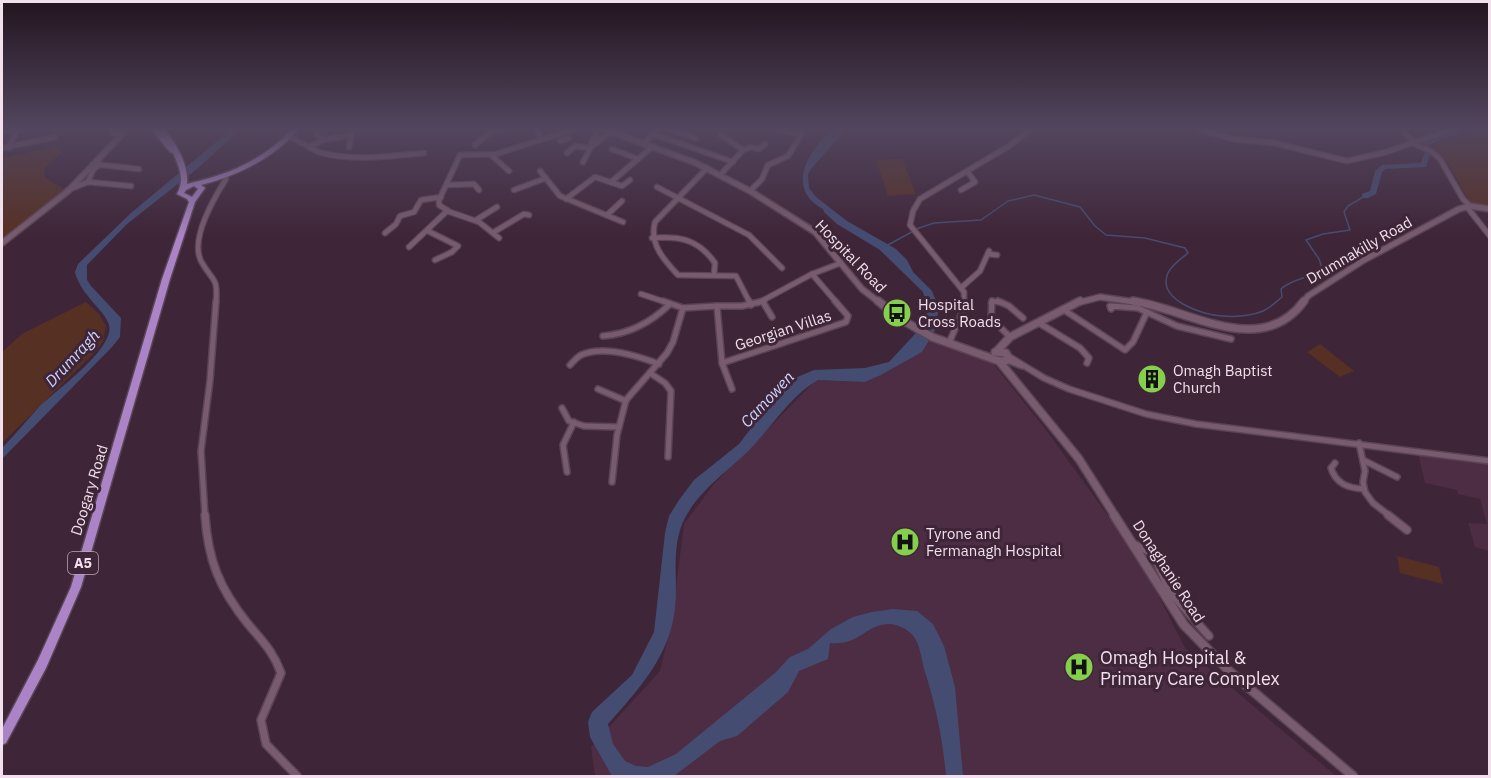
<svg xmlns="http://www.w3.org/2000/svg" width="1491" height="778" viewBox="0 0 1491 778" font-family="'IBM Plex Sans',sans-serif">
<rect width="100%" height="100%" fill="#3f2538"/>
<g fill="#4d2d44">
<path d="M930,340L992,362L1046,430L1141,561L1185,648L1336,776H595L591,747L660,671L671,626L684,524L714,484L813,383L818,380L865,382L881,375L922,352Z"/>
<path d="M1418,453L1489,464V551L1475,547L1468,523L1487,524L1480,499L1458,494L1457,490L1425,483Z"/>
</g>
<g fill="#563022">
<path d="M1471,134L1489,138V207L1470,203L1449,164L1432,149L1439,141Z"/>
<path d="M57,146L63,152L44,168L45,178L68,191L2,243V158Z"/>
<path d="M902,159L916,194L888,196L876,160Z"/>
<path d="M86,302L99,314L106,326L103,341L97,350L2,443V352L22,334Z"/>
<path d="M1320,344L1354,371L1340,377L1307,352Z"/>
<path d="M1397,556L1439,567L1443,584L1400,573Z"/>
</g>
<g fill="#454c72">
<path d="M233,128H242L198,168L127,224L87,265V280L91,286L121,318L120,337L112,347L2,459V448C15,435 26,421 39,407C55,391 115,349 109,325C105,310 81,296 75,272L78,264L131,213Z"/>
<path d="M834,128H847L811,169L808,175L809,188L816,197L847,221L896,249L907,260L913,272L932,291L939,308L934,333L922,352L881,375L865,382L818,380C792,395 774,423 754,445C729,472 692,493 680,530C672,556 678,582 675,608C670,656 639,689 608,724L613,744L625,761L636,766L648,767L676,754L775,673L790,657L808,649L831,629L853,617L872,612L893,609L917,611L933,624L944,646L955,687L963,776H946C943,741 936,706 925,672C922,662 921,650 916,640C911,631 901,625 890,624C865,624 860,646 830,643L828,659L799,671L788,692L737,736L720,741L674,776H612L590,737L588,722L592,712L632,675L654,632L665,533L669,516L679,500L694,480L739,444L775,397L795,378L814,370L865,368L889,362L926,322L927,306L923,292L880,250L837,224L824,212L823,209C784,188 809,149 834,128Z"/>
</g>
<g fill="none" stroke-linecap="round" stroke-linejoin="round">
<g stroke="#454c72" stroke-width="1.5">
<path d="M1458,133L1469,132L1490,136"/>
<path d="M886,246L919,228L934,223L981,220L1008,201L1034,195L1080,207L1095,226L1106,235L1145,238L1185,248L1188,253C1181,259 1172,264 1168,273C1156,300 1203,315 1222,316C1235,317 1251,316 1263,311C1270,308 1276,302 1282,297L1281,289C1293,278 1310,279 1322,268L1319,259L1306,240L1323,234L1350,230L1344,212L1348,206L1365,196"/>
</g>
<path fill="#454c72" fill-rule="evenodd" d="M1458,131L1461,133L1460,134L1442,139L1429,145L1431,152L1426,167L1386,169L1382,172L1376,194L1368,198H1362V194L1370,191L1375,171L1382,165L1421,163L1425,152L1422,144L1423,143L1438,136Z"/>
<g stroke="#5a4554" stroke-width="7">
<g id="minor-far2">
<path d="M110,128L113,133L122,134"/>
<path d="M315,128L317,135L323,140"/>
<path d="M534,128L542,139"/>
<path d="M667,128L696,138"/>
<path d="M718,128L721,135L743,150L721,174"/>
<path d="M1195,128L1233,139L1275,143L1347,161L1386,152L1456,128"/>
<path d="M1400,128L1418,146L1431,151L1440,159L1463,199L1470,206"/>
<path d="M2,131L34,128"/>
<path d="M653,134L733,162"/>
<path d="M289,137C300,140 308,148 319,152C351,162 391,156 424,153"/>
<path d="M560,141L569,138"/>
<path d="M591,143L597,135L594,131"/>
<path d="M643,144L659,128"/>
<path d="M475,145L490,132L505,128"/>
<path d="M309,147L323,140L350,135"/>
<path d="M349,147L353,128"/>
<path d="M2,148L55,137"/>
<path d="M9,148L17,130"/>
<path d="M612,149L638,159"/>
<path d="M743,150L751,147L759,149L765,144"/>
<path d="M567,153L575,146L590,148"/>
<path d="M491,155L509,171"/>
<path d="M583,162L591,147L610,132"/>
<path d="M93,164L139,169"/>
<path d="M707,168L655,222C649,244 664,260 678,275L736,276L750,303"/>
<path d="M540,171L560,196L623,222"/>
<path d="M88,182L93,170L100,164"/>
<path d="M611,182L652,147"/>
<path d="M447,185L474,184L479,190"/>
<path d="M657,187L749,235L782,268"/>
<path d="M68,190L88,182L131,186"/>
<path d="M514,190L546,178"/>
<path d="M961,190L975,182L967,171"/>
<path d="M750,191L762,179L768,165L788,156L801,135L772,128"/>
<path d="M566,199L595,177L622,186L630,180"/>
<path d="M1467,207L1490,236"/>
<path d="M607,215L622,201"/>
<path d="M476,220L497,207"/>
<path d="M428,231L458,246L452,252L435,260"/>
<path d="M494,232L524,214L529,215"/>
<path d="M385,233L396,224L400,216L414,212L421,200L441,197"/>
<path d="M499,238L479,222L450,212L439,205V200L460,155L496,154L578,128"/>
<path d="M652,238C680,236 698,239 715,263L714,275"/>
<path d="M409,247L447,211"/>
<path d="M988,254L997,255"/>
<path d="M812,274L837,303"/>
<path d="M812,274L841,263"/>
<path d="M962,287L980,271L989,251"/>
<path d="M641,294L668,303"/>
<path d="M216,303C218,275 213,283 201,261C190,239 214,198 226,179L225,176"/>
<path d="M758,303L812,274"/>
<path d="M964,303V292L910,225L913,211L920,199L1009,146L1032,128"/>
<path d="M991,303L992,301L1003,303"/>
</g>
</g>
<g stroke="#5a4554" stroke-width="8">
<g id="minor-far1">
<path d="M663,301L683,308L717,306"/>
<path d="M749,301L751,305"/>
<path d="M764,301L742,306H717L722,363L846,322L848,316L835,301"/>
<path d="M992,301L991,318L1010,337"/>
<path d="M998,301L1009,306L1023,318"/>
<path d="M763,302L772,317"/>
<path d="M1111,309L1110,306L1138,308L1177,326L1231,339"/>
<path d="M1064,310L1125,350L1133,342L1147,312"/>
<path d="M1039,323L1080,348L1089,358L1087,363"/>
<path d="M603,336C629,334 650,323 669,305"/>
<path d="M949,343L964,308V301"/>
<path d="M1008,356L1044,378L1069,389L1146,414L1196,424L1490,461"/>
<path d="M1007,360L1022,366"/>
<path d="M722,363L732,389"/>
<path d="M570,365C573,362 577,357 581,355C603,345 638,356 659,364"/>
<path d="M650,373L665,383L671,391L668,457"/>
<path d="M598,389L626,401"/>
<path d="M562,408L569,421L584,426L619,427"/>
<path d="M1359,443L1365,471L1363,482L1365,492L1373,503L1390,516"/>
<path d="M1363,460L1397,477"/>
<path d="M1335,463L1331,468C1336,484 1348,488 1364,489"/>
<path d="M567,472L563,445L574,422"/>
<path d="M612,482L617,435L626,400L667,353L673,342L683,308"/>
<path d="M205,516L201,451L210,380L216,301"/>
</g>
</g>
<g stroke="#5a4554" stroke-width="10">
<g id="minor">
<path d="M205,515C208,560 219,588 248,624C263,642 273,651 281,673L261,720L266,744L297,776"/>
<path d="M1388,515L1407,530"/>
<path d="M1133,544L1153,553L1170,592L1209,636"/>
</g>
</g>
<g stroke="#5a4554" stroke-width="8">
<path id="tertiary" d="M2,243L68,191L128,128"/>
</g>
<g stroke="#5a4554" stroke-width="8">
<g id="secondary-far2">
<path d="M601,128L696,163L750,191L815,232L862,289L880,303"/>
<path d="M1077,303L1100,297L1141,303"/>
<path d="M1303,303L1308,296L1364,260L1459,209L1470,206L1490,209"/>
</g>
</g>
<g stroke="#5a4554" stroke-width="10">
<g id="secondary-far1">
<path d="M878,301L902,320L932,337L999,361H1005"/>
<path d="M1133,301C1188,309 1261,360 1304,301"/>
<path d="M997,351L1010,337L1080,301"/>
<path d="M995,352L1006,353L1008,357L1005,361"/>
<path d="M999,361L1079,459L1115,516"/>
</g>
</g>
<g stroke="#5a4554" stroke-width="11">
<path id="secondary" d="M1114,515L1184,625L1229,671L1353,776"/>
</g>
<g stroke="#5a4554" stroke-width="3">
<path id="trunk" d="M150,128H157L165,138L157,128H164C176,144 189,164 187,184C197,181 208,179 219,175C247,166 273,150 293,128H300C274,158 239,175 201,185L205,188L195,202L170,279L81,587L46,668L6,743L2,745V729L38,660L71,587L162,279L189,202L187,199L177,194C185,180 179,166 173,153L170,152ZM194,186L198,189L192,197L184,193L186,190Z"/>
</g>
<use href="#minor-far2" stroke="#795b6f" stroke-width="4.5"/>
<use href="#minor-far1" stroke="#795b6f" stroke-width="5"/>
<use href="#minor" stroke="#795b6f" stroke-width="7"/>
<use href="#tertiary" stroke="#795b6f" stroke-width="5"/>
<use href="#secondary-far2" stroke="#795b6f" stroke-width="5"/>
<use href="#secondary-far1" stroke="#795b6f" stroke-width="7"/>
<use href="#secondary" stroke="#795b6f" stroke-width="8"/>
<use href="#trunk" fill="#aa84c6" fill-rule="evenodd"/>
</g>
<linearGradient id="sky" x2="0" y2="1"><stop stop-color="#23141f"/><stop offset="0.54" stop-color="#52465e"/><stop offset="1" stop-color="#52465e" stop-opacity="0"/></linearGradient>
<rect width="1491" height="237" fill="url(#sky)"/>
<defs>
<g id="bus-disc" transform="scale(1.5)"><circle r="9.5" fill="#85cf4d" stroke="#3f2538"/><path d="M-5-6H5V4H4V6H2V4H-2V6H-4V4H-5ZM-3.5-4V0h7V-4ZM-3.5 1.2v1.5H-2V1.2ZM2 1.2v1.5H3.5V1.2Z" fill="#111"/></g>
<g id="building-disc" transform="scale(1.5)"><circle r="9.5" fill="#85cf4d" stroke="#3f2538"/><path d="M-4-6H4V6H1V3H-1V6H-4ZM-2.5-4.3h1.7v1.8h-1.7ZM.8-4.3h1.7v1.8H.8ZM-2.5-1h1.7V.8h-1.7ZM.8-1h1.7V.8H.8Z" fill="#111"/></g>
<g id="hospital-disc" transform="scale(1.5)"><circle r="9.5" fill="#85cf4d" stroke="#3f2538"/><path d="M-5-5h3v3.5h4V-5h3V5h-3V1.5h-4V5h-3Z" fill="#111"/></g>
</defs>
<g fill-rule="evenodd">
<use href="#bus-disc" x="897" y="313"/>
<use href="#building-disc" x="1152" y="379"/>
<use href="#hospital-disc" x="905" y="542"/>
<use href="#hospital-disc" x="1079" y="667"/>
</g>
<g text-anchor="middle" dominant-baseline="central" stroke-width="6" stroke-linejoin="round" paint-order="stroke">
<rect fill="#3f2538" stroke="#bca8b6" stroke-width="1.5" x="68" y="552" width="30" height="22" rx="4.5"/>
<g font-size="14" font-weight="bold" fill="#f2e0ec">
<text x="83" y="563">A5</text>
</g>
<g font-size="15" fill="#f2e0ec" stroke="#3f2538">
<text transform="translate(1359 250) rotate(-30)">Drumnakilly Road</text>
<text transform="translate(851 256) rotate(46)">Hospital Road</text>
<text transform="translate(783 330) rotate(-18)">Georgian Villas</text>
<text transform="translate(89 490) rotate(-73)">Doogary Road</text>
<text transform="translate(1169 571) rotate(57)">Donaghanie Road</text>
</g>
<g font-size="15" fill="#f2e0ec" stroke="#3f2538" text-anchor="start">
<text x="918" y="304">Hospital<tspan x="918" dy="17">Cross Roads</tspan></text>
<text x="1173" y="370">Omagh Baptist<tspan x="1173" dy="17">Church</tspan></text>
<text x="926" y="533">Tyrone and<tspan x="926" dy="17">Fermanagh Hospital</tspan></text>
</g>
<g font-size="16" font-style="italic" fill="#cdd6fe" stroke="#3f2538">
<text transform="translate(72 358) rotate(-47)">Drumragh</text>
<text transform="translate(767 399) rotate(-47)">Camowen</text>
</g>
<g font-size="18" fill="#f2e0ec" stroke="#3f2538" text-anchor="start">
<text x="1100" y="657">Omagh Hospital &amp;<tspan x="1100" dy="21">Primary Care Complex</tspan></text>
</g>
</g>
<rect width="1491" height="778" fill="none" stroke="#f2e0ec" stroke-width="6"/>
</svg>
